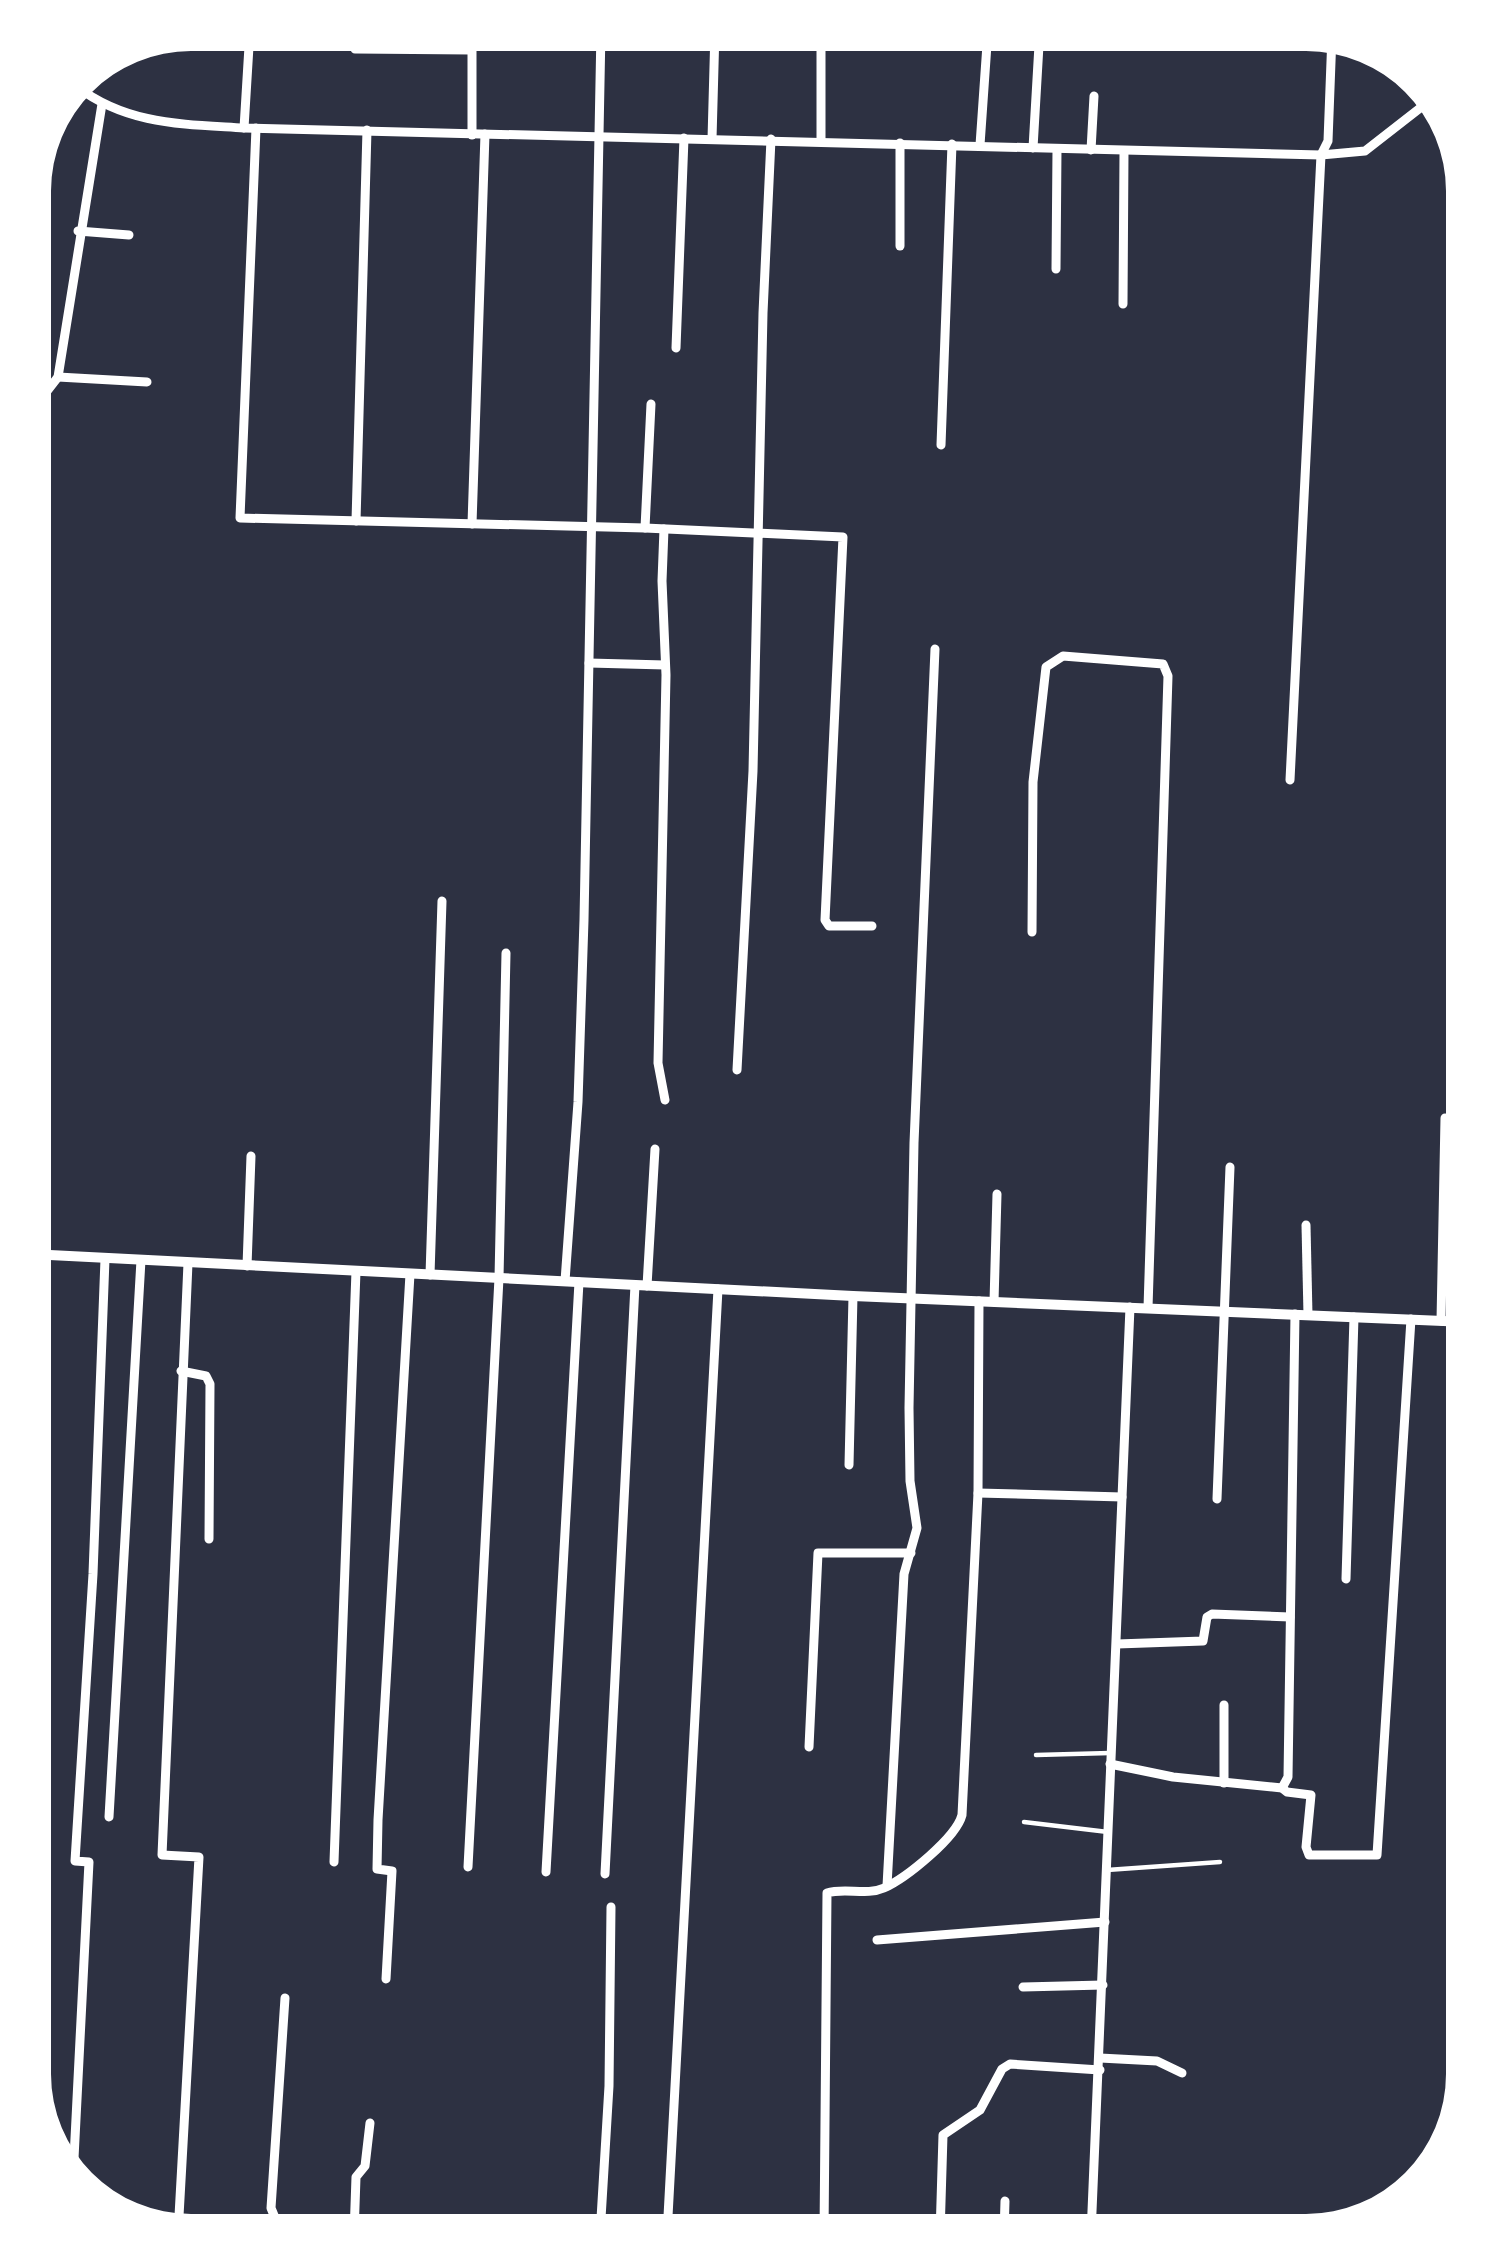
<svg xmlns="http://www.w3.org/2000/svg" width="1497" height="2265" viewBox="0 0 1497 2265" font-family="'Times New Roman',serif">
<rect width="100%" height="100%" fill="#2d3142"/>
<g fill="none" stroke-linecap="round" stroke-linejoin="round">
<g stroke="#fff" stroke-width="4.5">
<path d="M1036,1755L1110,1753"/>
<path d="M1024,1822L1108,1832"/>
<path d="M1107,1870L1220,1862"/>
</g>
<g stroke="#fff" stroke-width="9">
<path d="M472,30V135"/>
<path d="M821,31V139"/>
<path d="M714,40L821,36L869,41L875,30"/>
<path d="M355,49L471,50"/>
<path d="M76,86C127,125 182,124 244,128L1321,155L1365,151L1433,98"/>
<path d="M244,128L250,30"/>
<path d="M256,128L240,518L645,528L843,537L825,920L829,926H872"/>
<path d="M712,139L715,30"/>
<path d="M980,145L988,30"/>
<path d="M1033,148L1039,45"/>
<path d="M1091,150L1094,96"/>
<path d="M78,231L129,235"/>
<path d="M900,246V143"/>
<path d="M1056,269L1057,149"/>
<path d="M1123,304L1124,152"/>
<path d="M676,348L684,138"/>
<path d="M58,377L147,382"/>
<path d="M30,413L58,377L102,104"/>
<path d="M941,445L952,144"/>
<path d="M356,521L367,130"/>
<path d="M472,524L485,134"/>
<path d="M645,528L651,404"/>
<path d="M664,529L662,581L666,675L658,1063L665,1100"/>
<path d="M589,663L665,665"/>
<path d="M1290,780L1321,155L1328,141L1332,35"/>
<path d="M1032,932L1033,782L1046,667L1063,656L1163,664L1168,676L1148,1308"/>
<path d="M737,1070L753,771L763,313L771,139"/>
<path d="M1306,1225L1308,1315"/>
<path d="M247,1266L251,1156"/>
<path d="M430,1275L442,901"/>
<path d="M565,1281L578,1102L584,920L601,30"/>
<path d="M647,1286L655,1149"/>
<path d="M994,1302L997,1194"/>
<path d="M1441,1321L1445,1118"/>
<path d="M181,1371L206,1376L210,1384L209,1539"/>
<path d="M849,1465L853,1296"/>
<path d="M978,1493L1122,1497"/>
<path d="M1217,1499L1230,1167"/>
<path d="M1346,1579L1354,1317"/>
<path d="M1455,1607L1467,1449"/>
<path d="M1117,1644L1203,1641L1207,1617L1212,1614L1290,1617"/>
<path d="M809,1747L818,1553H911"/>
<path d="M1110,1764L1173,1777L1282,1788L1287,1792L1311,1795L1306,1847L1309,1855H1377L1411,1319"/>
<path d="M1224,1783V1705"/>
<path d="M1282,1788L1288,1777L1295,1314"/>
<path d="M109,1817L141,1260"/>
<path d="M334,1862L356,1271"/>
<path d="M468,1867L499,1278L506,953"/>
<path d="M546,1872L579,1282"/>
<path d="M605,1874L635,1285"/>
<path d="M887,1886L904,1574L917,1528L910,1481L909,1408L914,1143L935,649"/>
<path d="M877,1940L1105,1922"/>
<path d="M386,1979L392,1871L377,1869L378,1820L410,1274"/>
<path d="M1023,1987L1103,1985"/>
<path d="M1100,2058L1157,2061L1182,2073"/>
<path d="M73,2178L89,1862L75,1861L93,1574L105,1259"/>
<path d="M178,2234L199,1857L162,1855L188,1263"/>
<path d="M282,2235L271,2208L285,1998"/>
<path d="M354,2235L356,2177L365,2166L370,2123"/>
<path d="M600,2235L609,2086L611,1907"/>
<path d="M667,2235L718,1289"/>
<path d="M824,2235L827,1893C845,1887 866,1896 884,1888C906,1878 956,1838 962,1815L978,1493L979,1301"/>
<path d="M940,2235L943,2135L980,2110L1002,2069L1010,2064L1100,2070"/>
<path d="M1004,2235L1005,2201"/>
<path d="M1091,2235L1130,1307"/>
</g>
<path stroke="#fff" stroke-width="10" d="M30,1254L853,1296L1467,1322"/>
</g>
<path d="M0 0H1497V2265H0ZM191 51H1306A140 140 0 0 1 1446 191V2074A140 140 0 0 1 1306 2214H191A140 140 0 0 1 51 2074V191A140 140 0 0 1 191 51Z" fill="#fff" fill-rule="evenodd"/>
</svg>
